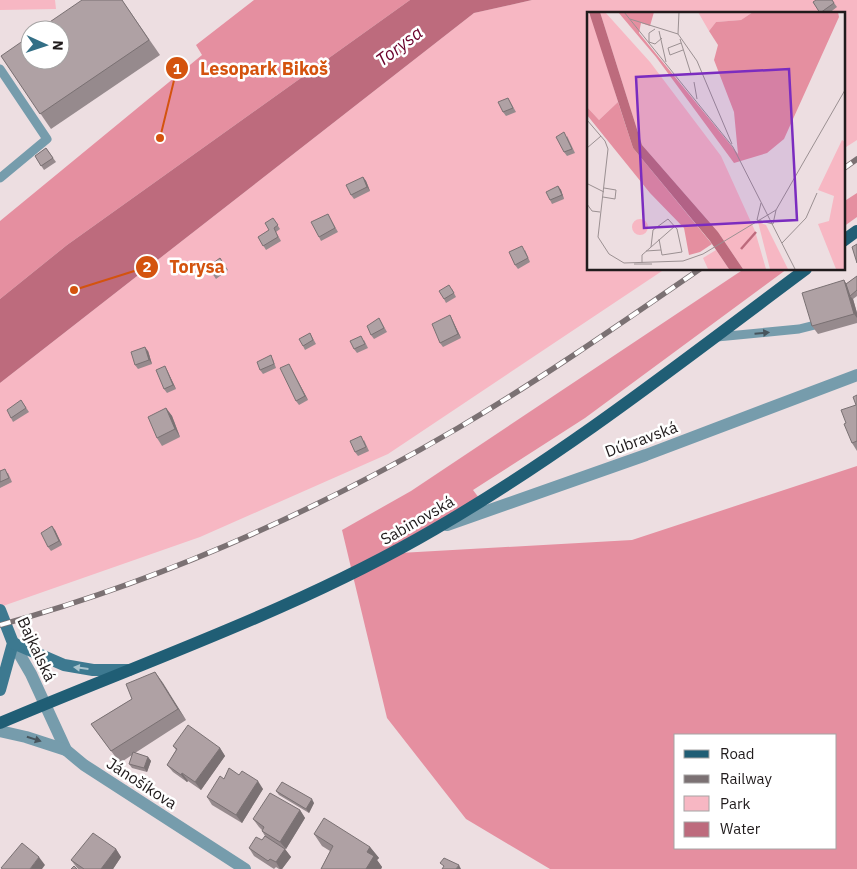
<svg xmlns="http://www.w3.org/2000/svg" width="857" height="869" viewBox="0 0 857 869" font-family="'IBM Plex Sans',sans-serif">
<rect width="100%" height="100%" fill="#eddee1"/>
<g fill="#f7b7c3">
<path d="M0,0H55L56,9L0,10Z"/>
<path d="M532,0H857V140L843,149V14H588V269H665L388,454L200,537L0,607V383L474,13Z"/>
</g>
<g fill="#e58fa0" fill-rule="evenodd">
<path d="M254,0H410L67,245L0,299V221L202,55L196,45Z"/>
<path d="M857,193V217L843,227V202Z"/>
<path d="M744,269H787L585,418L473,490L479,498L382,554L632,540L857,466V869H550L466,819L387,718L342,530L411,491ZM676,735H836V848H676Z"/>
</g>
<path fill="#bd6b7d" d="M410,0H532L474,13L0,383V299L67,245Z"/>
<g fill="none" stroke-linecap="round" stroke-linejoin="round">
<g stroke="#769cac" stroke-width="9">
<path d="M0,69L47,139L0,178"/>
<path d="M717,337L799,329L815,325"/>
</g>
<g stroke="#769cac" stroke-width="12">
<path d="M447,525L646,455L857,375"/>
<path d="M13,643L31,674L66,750L84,765L245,869"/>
<path d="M0,731L26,737L66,750"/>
</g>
<g stroke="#3d7990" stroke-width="12">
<path d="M0,610L13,643L0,690"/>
<path d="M13,643L64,665L93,670H129"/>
</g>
<g stroke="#205e75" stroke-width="12">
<path d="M843,241L857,231"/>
<path d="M0,723C146,661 298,609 435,529C566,453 685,359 806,269"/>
</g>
<g stroke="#7b7173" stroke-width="5.5">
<g id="rail">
<path d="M843,169L857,159"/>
<path d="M0,625C159,581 315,512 458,428C541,379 620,324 700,269"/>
</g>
</g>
<use href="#rail" stroke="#fff" stroke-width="4" stroke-dasharray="11" stroke-linecap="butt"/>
</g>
<g fill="#968a8d">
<path d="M122,0L160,55L51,129L1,56Z"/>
<path d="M832,0L837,7L828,14H821L813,2Z"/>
<path d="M508,98L516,112L506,116L503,112Z"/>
<path d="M567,136L575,153L567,156L564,152Z"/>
<path d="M46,148L56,162L44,170L35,156Z"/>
<path d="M363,177L366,181L370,191L354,199L351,195Z"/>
<path d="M558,186L561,190L564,199L552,204L550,200Z"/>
<path d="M328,214L338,232L321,241L319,237Z"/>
<path d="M273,218L280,229L276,232L281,241L266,250L258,237L269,230Z"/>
<path d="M525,250L530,262L518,269L515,265Z"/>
<path d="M220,258L228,270L216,279L208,267Z"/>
<path d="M857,276V296L853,299L857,313V323L818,334L812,326L844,280L846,284Z"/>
<path d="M452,289L456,297L446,303L444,299Z"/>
<path d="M450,315L452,319L461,338L443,347L440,343Z"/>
<path d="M379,318L387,332L374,339L371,335Z"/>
<path d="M310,333L316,344L305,350L303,346Z"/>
<path d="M364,340L368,348L357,353L354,349Z"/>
<path d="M148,351L152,364L138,369L135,365Z"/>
<path d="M273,359L276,368L263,374L260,370Z"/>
<path d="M291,368L308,400L299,405L296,401Z"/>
<path d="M167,370L176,389L167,393L164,389Z"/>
<path d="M857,395V451L852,443L846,423L856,405Z"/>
<path d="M21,400L29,412L13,422L11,418Z"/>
<path d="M166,408L172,416L180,437L162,446L157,438Z"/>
<path d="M364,440L369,451L358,456L355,452Z"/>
<path d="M0,471L8,473L12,482L0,488Z"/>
<path d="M55,530L62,545L51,551L48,547Z"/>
<path d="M155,672L186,720L135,753L148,757L151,761L147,772L132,768L129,764L132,755L120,763L91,724L132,699Z"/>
<path d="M173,746L220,748L225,756L201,790L188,781L187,782L173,772L167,765L176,750Z"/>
<path d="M239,775L263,789L242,823L212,805L207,797L224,779Z"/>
<path d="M276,791L314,803L309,813L279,795Z"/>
<path d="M300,810L305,818L286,849L284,848L291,857L282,869H279L276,867L274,869L254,856L249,848L262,840L265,836L262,831V830L259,827L253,819Z"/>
<path d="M314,834L370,847L379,858L377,860L382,867L381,869H321L330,851L322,846Z"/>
<path d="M116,849L121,857L113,869H78L71,860Z"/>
</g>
<g fill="#7a7173">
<path d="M363,177L366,181L370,191L367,187Z"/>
<path d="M558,186L561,190L564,199L562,195Z"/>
<path d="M844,280L849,288L850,296L853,299L857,313V318L854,314Z"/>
<path d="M450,315L452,319L461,338L458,334Z"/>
<path d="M145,347L148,351L152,364L149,360Z"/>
<path d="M289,364L291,368L308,400L305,396Z"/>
<path d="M165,366L167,370L176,389L173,385Z"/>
<path d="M166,408L172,416L180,437L175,429Z"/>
<path d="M52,526L55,530L62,545L59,541Z"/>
<path d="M155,672L163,683L186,720L178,709Z"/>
<path d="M220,748L225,756L201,790L195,782Z"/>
<path d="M148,757L151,761L147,772L144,768Z"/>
<path d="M182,773L188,781L187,782L181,775Z"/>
<path d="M258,781L263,789L242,823L236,815Z"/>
<path d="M312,799L314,803L309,813L306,809Z"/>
<path d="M300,810L305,818L286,849L280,842Z"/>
<path d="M370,847L379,858L377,860L382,867L381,869H366L367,852Z"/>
<path d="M116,849L121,857L113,869H101Z"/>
<path d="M285,849L291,857L282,869H280L276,862Z"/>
<path d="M39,857L45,865L42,869H30Z"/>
<path d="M459,865L461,869H456Z"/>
</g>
<g fill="#afa1a4" stroke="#7a7173">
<path d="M82,0H122L149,40L40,114L1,56L30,36V60H60V30H38Z"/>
<path d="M816,0H832L834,3L820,13L813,2Z"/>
<path d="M508,98L513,108L503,112L498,102Z"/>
<path d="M564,132L572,149L564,152L556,137Z"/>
<path d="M46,148L53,158L41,166L35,156Z"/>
<path d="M363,177L367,187L351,195L346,185Z"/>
<path d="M558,186L562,195L550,200L546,192Z"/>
<path d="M328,214L335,228L319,237L311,222Z"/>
<path d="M273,218L278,225L274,228L278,237L263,246L258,237L269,230L265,223Z"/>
<path d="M857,244V263L852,247Z"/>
<path d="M522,246L528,258L515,265L509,252Z"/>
<path d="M220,258L225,266L214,275L208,267Z"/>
<path d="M857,276V290L850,296L846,284Z"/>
<path d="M844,280L854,314L812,326L802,293Z"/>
<path d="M449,285L454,293L444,299L439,291Z"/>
<path d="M450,315L458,334L440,343L432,324Z"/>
<path d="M379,318L384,328L371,335L367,326Z"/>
<path d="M310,333L313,340L303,346L299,339Z"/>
<path d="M361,336L365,344L354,349L350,341Z"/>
<path d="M145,347L149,360L135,365L131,352Z"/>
<path d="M271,355L274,364L260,370L257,362Z"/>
<path d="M289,364L305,396L296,401L280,368Z"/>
<path d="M165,366L173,385L164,389L156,370Z"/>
<path d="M857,395V441L852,443L844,424L846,423L841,410L856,405L853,397Z"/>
<path d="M21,400L26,408L11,418L7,410Z"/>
<path d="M166,408L175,429L157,438L148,417Z"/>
<path d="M361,436L366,447L355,452L350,441Z"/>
<path d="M5,469L9,478L0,482V471Z"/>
<path d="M52,526L59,541L48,547L41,533Z"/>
<path d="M155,672L178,709L111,751L91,724L132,699L126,684Z"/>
<path d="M188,725L220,748L195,782L182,773L181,775L167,765L177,749L173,746Z"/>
<path d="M133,752L148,757L144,768L129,764Z"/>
<path d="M229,768L239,775L242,771L258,781L236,815L207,797L220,776L224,779Z"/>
<path d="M282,782L312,799L306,809L276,791Z"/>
<path d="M270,793L300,810L280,842L262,831L264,827L253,819Z"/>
<path d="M324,818L370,847L367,852L374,856L366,869H321L333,846L314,834Z"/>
<path d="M93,833L116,849L101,869H84L71,860Z"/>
<path d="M265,836L285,849L276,862L270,859L268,861L249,848L256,837L262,840Z"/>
<path d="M22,843L39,857L30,869H3L1,868Z"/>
<path d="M444,858L459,865L456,869H442L444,866L440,863Z"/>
<path d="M74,866L77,869H71Z"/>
</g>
<defs><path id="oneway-solid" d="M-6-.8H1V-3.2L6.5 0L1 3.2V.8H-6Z" transform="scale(1.25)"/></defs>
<g fill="#47555d">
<use href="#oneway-solid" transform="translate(762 333) rotate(-5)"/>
<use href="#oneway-solid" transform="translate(34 739) rotate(18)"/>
</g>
<use fill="#a8c3cd" href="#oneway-solid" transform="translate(81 668) rotate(-173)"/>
<g text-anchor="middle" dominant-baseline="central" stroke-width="5" stroke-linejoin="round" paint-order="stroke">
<g font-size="16" fill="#201b1c" stroke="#fff">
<text transform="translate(641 439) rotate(-20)">Dúbravská</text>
<text transform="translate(417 520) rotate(-30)">Sabinovská</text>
<text transform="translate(37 649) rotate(65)">Bajkalská</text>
<text transform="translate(142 783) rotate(33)">Jánošíkova</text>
</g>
<g font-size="18" font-style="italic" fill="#6a002b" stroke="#fff">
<text transform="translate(399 46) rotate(-37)">Torysa</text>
</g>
</g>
<g transform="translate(587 12)">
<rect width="258" height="258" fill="#eddee1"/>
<path d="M0,0L6,7L31,90L12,108L0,95ZM13,0H18L63,50L134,144L168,219L179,257H156L131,220L55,133ZM111,0H166L154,8L129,10L122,19ZM255,128L258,130V257H249L231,212L242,209L247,184L231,178ZM45 215a8 8 0 1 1 16 0a8 8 0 1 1-16 0ZM171,210L179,213L201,257H183ZM129,238L142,257H121L116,246Z" fill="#f7b7c3"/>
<path d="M31,0H67L63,14L54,11L52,21L151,142L147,100L127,48L131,33L122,19L129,10L154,8L166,0H251L252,5L197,127L180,141L147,151L69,45ZM31,90L46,136L125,232L113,240L102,243L97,216L63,181L0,103V95L12,108Z" fill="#e58fa0"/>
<path d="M2,0H13L55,133L131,220L156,257H142L123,229L46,136Z" fill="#bd6b7d"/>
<path fill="none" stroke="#bd6b7d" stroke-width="2.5" d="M154,237L169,220"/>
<path fill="none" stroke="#9b9092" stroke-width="1" d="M37,0L146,135L208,257M92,0L91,22L110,49L145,132M43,7L91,22M68,17L62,21V30L68,32L75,26M72,19L79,50M93,27L104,62M94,31L81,36L83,43L96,38M107,70L110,87M0,108L18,129L21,137L11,225L22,242L37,251L96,249L116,242L189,198L258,78M0,136L14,124M1,172L17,180M16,185L28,187L29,178L17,176M0,192L5,199L13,200M170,208L186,212L189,198M170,208L174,191M195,231L219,206L230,181M64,235L66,218L81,207L90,217L95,240L75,243L72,227M59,239L74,238M55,251V243L88,214M47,252H65"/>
<path fill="#7b2cbf" fill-opacity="0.15" stroke="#7b2cbf" stroke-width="2.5" d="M202,57L210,208L57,216L49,65Z"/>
<rect width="258" height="258" fill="none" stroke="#201b1c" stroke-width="2.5"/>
</g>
<path fill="none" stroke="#d4530e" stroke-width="2" d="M160 138L177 68M74 290L147 267"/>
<g fill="#d4530e" stroke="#fff" stroke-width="2">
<circle cx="160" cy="138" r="5"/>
<circle cx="74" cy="290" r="5"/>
<circle cx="177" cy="68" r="12"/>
<circle cx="147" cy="267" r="12"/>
</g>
<g font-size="15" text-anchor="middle" font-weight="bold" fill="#fff">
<text x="177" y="74">1</text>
<text x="147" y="272">2</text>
</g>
<g font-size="18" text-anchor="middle" font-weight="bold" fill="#d4530e" stroke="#fff" stroke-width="5" stroke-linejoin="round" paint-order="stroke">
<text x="264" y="75">Lesopark Bikoš</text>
<text x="197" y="273">Torysa</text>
</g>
<rect x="674" y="734" width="162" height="115" fill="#ffffff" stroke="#a6a4a4"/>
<rect x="684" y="750" width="25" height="8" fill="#205e75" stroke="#a6a4a4"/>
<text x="720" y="759" font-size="15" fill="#201b1c">Road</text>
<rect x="684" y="775" width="25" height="8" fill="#7b7173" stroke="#a6a4a4"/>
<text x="720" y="784" font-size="15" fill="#201b1c">Railway</text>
<rect x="684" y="796" width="25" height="15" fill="#f7b7c3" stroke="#a6a4a4"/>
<text x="720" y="809" font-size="15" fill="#201b1c">Park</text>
<rect x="684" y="822" width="25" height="15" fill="#bd6b7d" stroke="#a6a4a4"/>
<text x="720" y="834" font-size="15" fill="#201b1c">Water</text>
<g transform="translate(45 45) rotate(93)"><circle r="24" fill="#ffffff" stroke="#a6a4a4"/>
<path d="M0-4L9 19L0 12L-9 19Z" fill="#336f86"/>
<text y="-8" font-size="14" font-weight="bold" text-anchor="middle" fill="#201b1c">N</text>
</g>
</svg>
